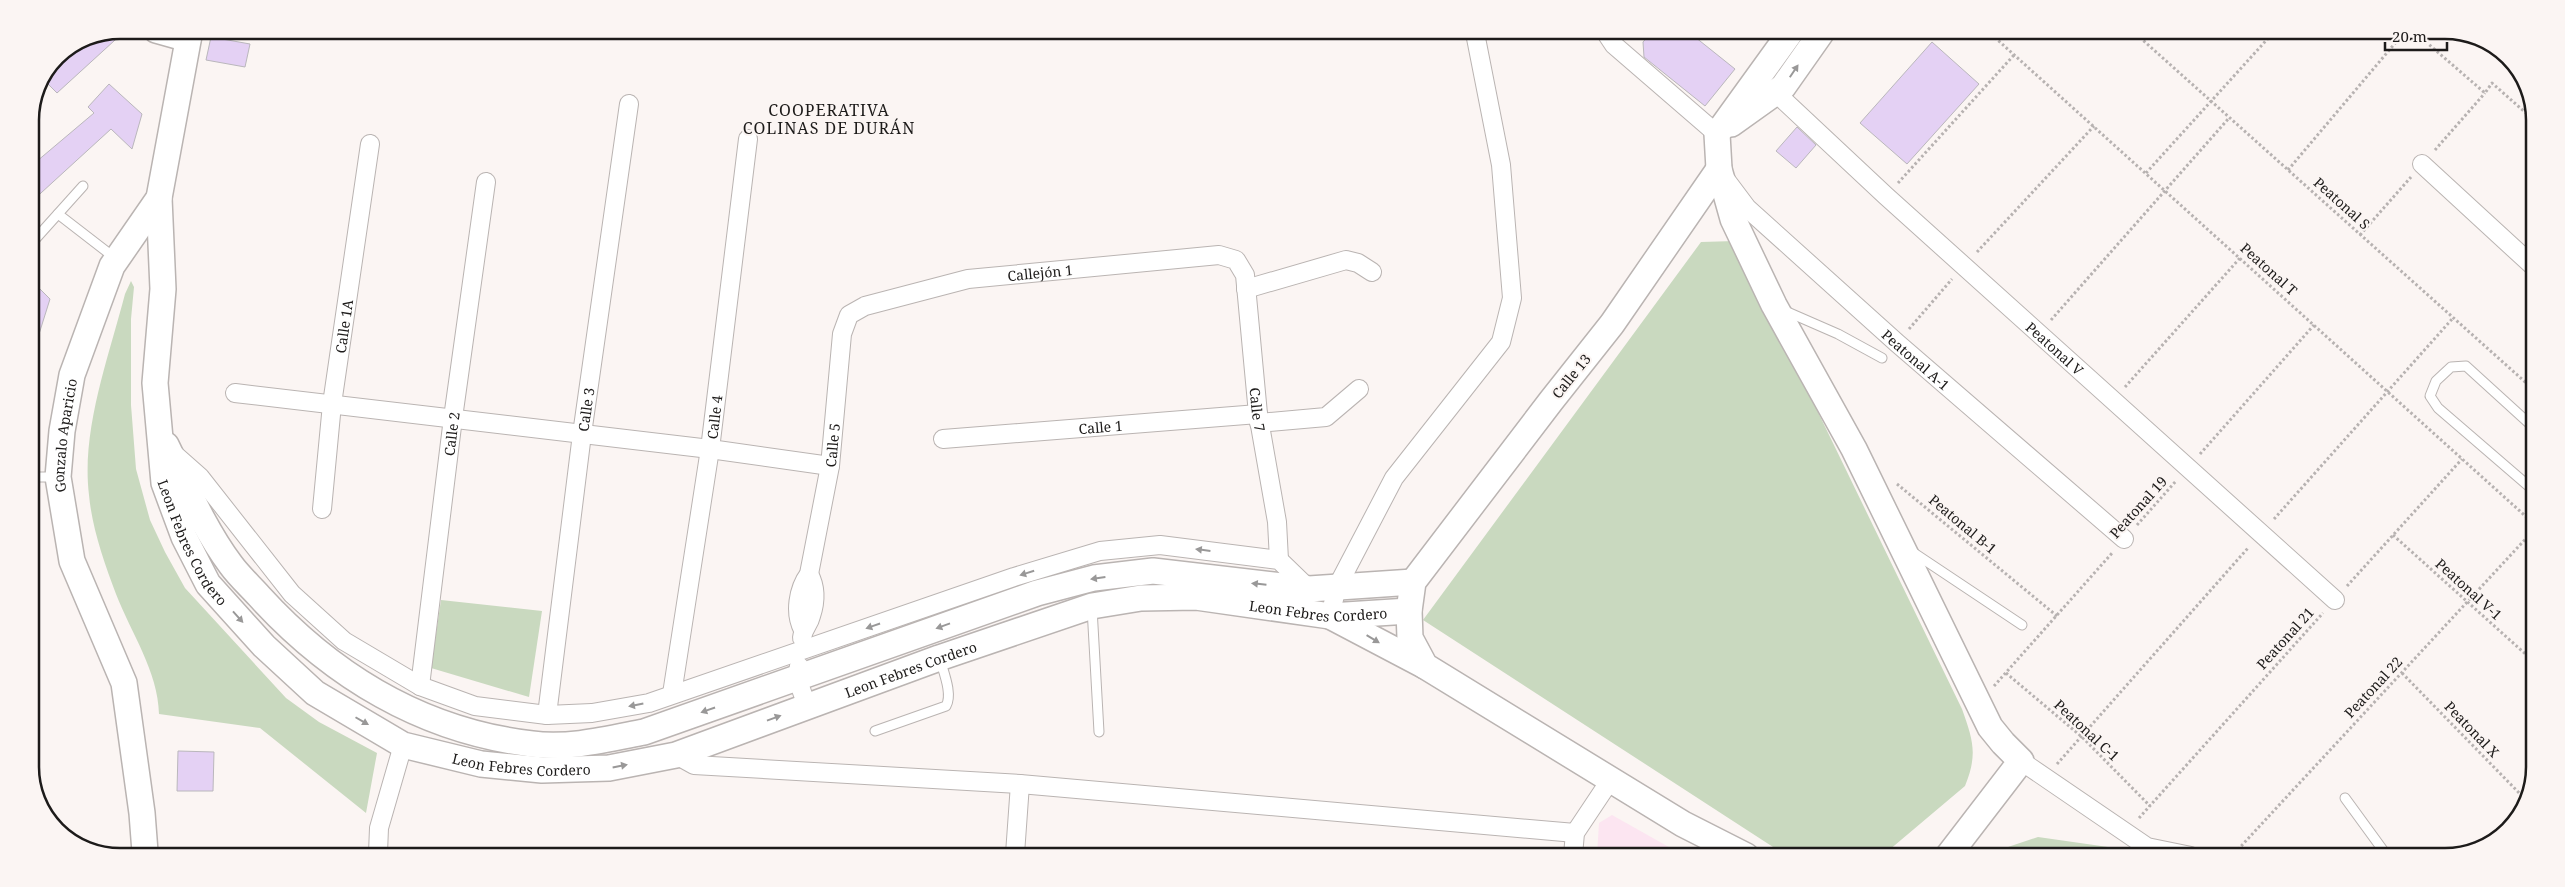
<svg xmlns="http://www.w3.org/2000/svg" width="2565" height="887" viewBox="0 0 2565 887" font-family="'Noto Serif',serif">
<rect width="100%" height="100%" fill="#fbf5f3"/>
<path fill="#fce5f1" d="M1612,815L1683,855H1597L1599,823Z"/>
<g fill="#c9d9bf">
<path d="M1735,241L1962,709C1973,740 1978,754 1965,786L1882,856L1784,854L1423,620L1701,242Z"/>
<path d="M131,281L134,287L131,319V405L136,469L150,520L165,552L185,588L286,698L319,722L377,753L366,813L260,728L159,714C158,671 131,633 116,594C104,562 92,528 89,495C81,430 109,356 125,294Z"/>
<path d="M441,600L542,611L529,697L431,668Z"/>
<path d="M2038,837L2108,847L2131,856H1993L2005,848Z"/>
</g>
<g fill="#e4d1f4" stroke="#bab7bc">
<path d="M120,30H126L57,93L45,81L56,56L86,37Z"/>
<path d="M1651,33H1690L1735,69L1705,106L1644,57L1643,42Z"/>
<path d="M211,37L250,44L245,67L206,60Z"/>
<path d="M1932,42L1979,84L1907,164L1860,123Z"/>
<path d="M109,84L142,114L132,149L111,129L30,203V167L94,113L88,107Z"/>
<path d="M1797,127L1816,145L1796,168L1776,151Z"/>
<path d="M30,279L50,299L34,350H30Z"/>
<path d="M178,751L214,752L213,791H177Z"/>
</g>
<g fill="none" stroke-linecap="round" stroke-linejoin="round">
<g stroke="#bab4b2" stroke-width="11">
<g id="lane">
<path d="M58,214L115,258"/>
<path d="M30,245L83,186"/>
<path d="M1783,310L1838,334L1882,358"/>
<path d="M30,477H57"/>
<path d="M2532,489L2438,408L2430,396L2436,381L2451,367L2466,366L2533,427"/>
<path d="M1911,551L2022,625"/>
<path d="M1092,608L1099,732"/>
<path d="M875,731L946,706C953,694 943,671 940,659"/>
<path d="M2345,798L2388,857"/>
</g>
</g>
<g stroke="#bab4b2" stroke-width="20">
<g id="street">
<path d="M1606,33L1614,45L1717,134"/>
<path id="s1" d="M1776,93L1886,196L2335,600"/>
<path d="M2422,164L2534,267"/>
<path id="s2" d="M1726,180L1747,208L1897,343L2124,539"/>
<path d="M1246,289L1346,260L1358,263L1372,272"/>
<path d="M235,393L710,449L830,466"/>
<path d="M1259,423L1326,417L1359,389"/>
<path id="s3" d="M943,439L1258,414"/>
<path d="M174,454L200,477L292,594L344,641L420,686L475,706L547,715L592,713L649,703L1014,577L1100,551L1160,545L1279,560L1309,589"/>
<path id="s4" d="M322,509L332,404L370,144"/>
<path d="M1330,616L1337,587L1394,478L1501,342L1512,298L1501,165L1475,33"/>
<path id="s5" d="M803,630C794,613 798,589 809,574L830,466L842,334L849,315L865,306L968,279L1219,255L1236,260L1245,275L1258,414L1277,522L1279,560"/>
<path d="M802,638C803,628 809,625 811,616C816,601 816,587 809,574"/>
<path d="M799,666L797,678L807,706"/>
<path id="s6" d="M420,686L453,418L486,182"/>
<path id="s7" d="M672,694L710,449L748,139"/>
<path id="s8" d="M547,715L582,434L629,104"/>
<path d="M676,755L694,765L1020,784L1575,833"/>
<path d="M2021,761L2147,847L2191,856"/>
<path d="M378,853L379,828L403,745"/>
<path d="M1015,854L1020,784"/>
<path d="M1573,855L1575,833L1611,779"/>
</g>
</g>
<g stroke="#bab4b2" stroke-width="28">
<g id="secondary">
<path d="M156,30L188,39"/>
<path d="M1790,33L1717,134L1719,169L1733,219L1774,305L1854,449L1990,727L2003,743L2021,761L1948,856"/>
<path d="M1731,124L1783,87L1821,33"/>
<path d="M1719,169L1612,324L1551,401L1413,582L1409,611L1410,638L1425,666L1683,824L1746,856"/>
<path id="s9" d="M159,198L163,289L155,383L164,483L184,537L208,584L264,646L315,693L403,745L481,764L542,770L609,768L676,755L939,658L1092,606L1141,598L1196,597L1330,616L1409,611"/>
<path d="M166,445C186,486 204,529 231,565C239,576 250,586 259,596C332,676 423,731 532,744C569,749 608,739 644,732L1037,593L1094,578L1153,571L1309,589L1413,582"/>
<path d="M1330,616L1425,666"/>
<path id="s10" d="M145,852L142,813L124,683L72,561L58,477L62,431L72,375L112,266L159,198L190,30"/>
</g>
</g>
<g stroke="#b7b2b1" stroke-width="3" stroke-dasharray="2.5 2.5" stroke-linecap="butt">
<path d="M1991,34L2532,522"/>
<path d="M2136,34L2533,389"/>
<path d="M2418,35L2485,93L2492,83L2535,121"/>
<path d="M2435,150L2485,93"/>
<path d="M2288,170L2402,35"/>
<path d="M2146,173L2272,34"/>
<path d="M1898,183L2014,55"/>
<path d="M2360,235L2411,177"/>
<path d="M1977,252L2094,126"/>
<path d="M2051,320L2229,118"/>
<path d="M1909,329L1952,279"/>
<path d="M2125,387L2240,258"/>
<path d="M2200,454L2314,325"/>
<path d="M1897,484L2057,616"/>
<path d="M2274,519L2453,318"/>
<path d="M2137,525L2176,481"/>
<path d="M2393,535L2531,659"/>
<path d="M2347,586L2462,459"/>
<path d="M2006,673L2082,737L2150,806"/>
<path d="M2402,673L2527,801"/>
<path d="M1994,686L2113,552"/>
<path d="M2057,764L2248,548"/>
<path d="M2139,818L2323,613"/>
<path d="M2231,857L2532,532"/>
</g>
<use href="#lane" stroke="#fff" stroke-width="9"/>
<use href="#street" stroke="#fff" stroke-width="18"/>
<use href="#secondary" stroke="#fff" stroke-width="25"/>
</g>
<defs><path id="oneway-solid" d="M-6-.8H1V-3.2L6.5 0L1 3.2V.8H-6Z" transform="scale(1.25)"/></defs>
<g fill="#999898">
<use href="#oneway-solid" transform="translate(1794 71) rotate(-56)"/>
<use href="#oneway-solid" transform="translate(1203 550) rotate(-173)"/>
<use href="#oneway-solid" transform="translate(1027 573) rotate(163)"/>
<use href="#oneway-solid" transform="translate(1098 578) rotate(172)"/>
<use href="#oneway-solid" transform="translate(1259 584) rotate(-174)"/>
<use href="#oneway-solid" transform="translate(238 617) rotate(48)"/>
<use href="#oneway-solid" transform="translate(873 626) rotate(161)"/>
<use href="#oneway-solid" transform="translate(943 626) rotate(160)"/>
<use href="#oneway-solid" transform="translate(1373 639) rotate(31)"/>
<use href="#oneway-solid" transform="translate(636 705) rotate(169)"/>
<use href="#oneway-solid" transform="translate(708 710) rotate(161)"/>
<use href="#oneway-solid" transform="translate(774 718) rotate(-20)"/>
<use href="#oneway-solid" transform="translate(362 721) rotate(30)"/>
<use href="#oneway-solid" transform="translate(620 766) rotate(-11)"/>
</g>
<g text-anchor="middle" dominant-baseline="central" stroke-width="4" stroke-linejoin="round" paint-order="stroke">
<g font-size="14" fill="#1d1b1a" stroke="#fbf5f3">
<text transform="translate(2342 203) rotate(42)">Peatonal S</text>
<text transform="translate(2269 269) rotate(42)">Peatonal T</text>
<text stroke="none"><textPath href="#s5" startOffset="519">Callejón 1</textPath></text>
<text stroke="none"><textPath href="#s4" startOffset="184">Calle 1A</textPath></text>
<text stroke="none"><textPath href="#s1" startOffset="378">Peatonal V</textPath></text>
<text stroke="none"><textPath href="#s2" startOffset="262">Peatonal A-1</textPath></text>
<text transform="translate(1571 376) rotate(-51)">Calle 13</text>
<text stroke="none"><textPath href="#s5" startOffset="869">Calle 7</textPath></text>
<text stroke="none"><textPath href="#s8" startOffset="308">Calle 3</textPath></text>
<text stroke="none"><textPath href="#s7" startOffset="280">Calle 4</textPath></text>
<text stroke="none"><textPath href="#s3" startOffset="158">Calle 1</textPath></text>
<text stroke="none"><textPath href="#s6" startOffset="254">Calle 2</textPath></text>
<text stroke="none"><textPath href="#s10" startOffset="430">Gonzalo Aparicio</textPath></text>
<text stroke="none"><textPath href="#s5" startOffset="190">Calle 5</textPath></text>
<text transform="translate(2138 507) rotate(-48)">Peatonal 19</text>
<text transform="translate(1963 524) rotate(40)">Peatonal B-1</text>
<text stroke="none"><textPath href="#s9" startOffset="352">Leon Febres Cordero</textPath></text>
<text transform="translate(2469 589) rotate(42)">Peatonal V-1</text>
<text stroke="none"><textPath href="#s9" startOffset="1598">Leon Febres Cordero</textPath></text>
<text transform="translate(2285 638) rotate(-48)">Peatonal 21</text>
<text stroke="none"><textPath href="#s9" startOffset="1178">Leon Febres Cordero</textPath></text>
<text transform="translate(2373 687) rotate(-47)">Peatonal 22</text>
<text transform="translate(2472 729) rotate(46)">Peatonal X</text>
<text transform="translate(2087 730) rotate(43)">Peatonal C-1</text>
<text stroke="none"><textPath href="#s9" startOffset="772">Leon Febres Cordero</textPath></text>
</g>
<g font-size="16" letter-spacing="1" fill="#1d1b1a" stroke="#fbf5f3">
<text x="829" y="110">COOPERATIVA<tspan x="829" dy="18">COLINAS DE DURÁN</tspan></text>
</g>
</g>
<path d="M0 0H2565V887H0ZM120 39H2445A81 81 0 0 1 2526 120V767A81 81 0 0 1 2445 848H120A81 81 0 0 1 39 767V120A81 81 0 0 1 120 39Z" fill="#fbf5f3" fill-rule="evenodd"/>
<path fill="none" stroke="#1d1b1a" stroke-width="2.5" d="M120 39H2445A81 81 0 0 1 2526 120V767A81 81 0 0 1 2445 848H120A81 81 0 0 1 39 767V120A81 81 0 0 1 120 39Z"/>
<path d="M2385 42v8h62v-8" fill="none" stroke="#1d1b1a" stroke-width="2.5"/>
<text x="2392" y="42" font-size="15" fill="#1d1b1a" stroke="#fbf5f3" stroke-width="4" paint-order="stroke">20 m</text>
</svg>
